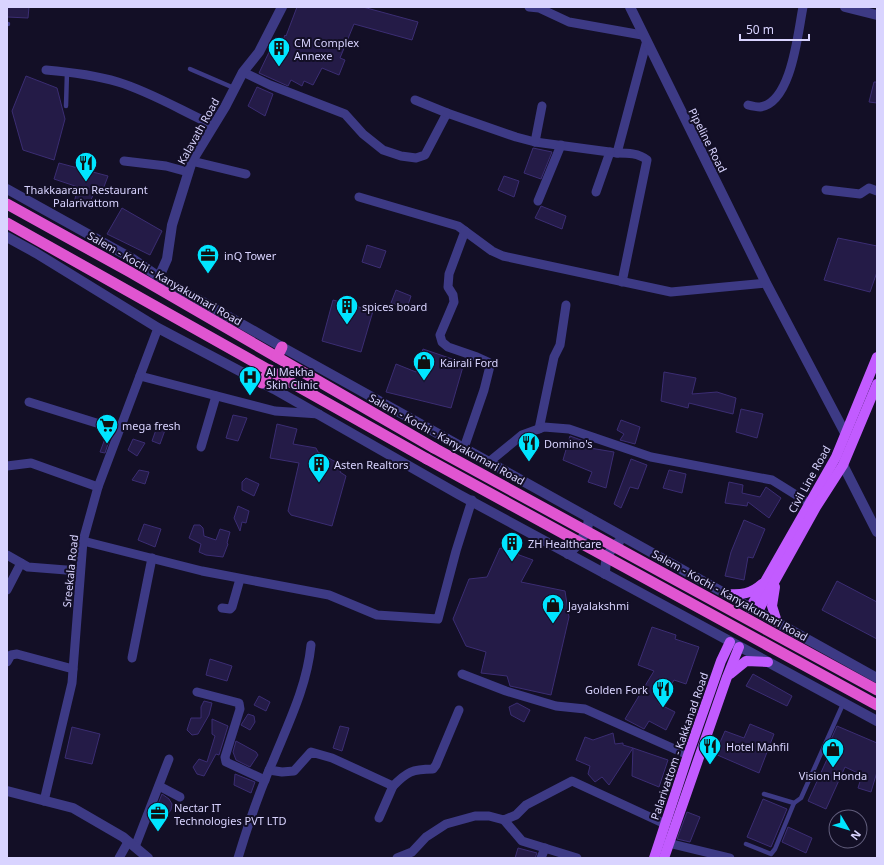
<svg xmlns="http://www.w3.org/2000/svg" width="884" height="865" viewBox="0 0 884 865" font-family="'Noto Sans',sans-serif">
<rect width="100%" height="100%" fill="#130f26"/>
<g fill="#241b47" stroke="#3b2d73">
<path d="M7,7H29L28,18L7,17Z"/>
<path d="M297,7H363L418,22L412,40L354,24L340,58L345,60L339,75L322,68L313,85L304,81L302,86L291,80L288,86L259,73L271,48L278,52L285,35L286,36Z"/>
<path d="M26,76L57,88L65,119L54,160L23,150L12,111Z"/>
<path d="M874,82H877V103L869,102Z"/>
<path d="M257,87L273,94L265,116L248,106Z"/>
<path d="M533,148L552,152L541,179L524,173Z"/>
<path d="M59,163L108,176L102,192L95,191L88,206L74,203L78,187L54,179Z"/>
<path d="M504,176L519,181L514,197L498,190Z"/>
<path d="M541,206L566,216L562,229L535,218Z"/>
<path d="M122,208L162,231L150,255L107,234Z"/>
<path d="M838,238L877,246V272L870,292L824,280Z"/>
<path d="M367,245L386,251L380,268L362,262Z"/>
<path d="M396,290L411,296L407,308L391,303Z"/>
<path d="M333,300L373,311L361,352L322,341Z"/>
<path d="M423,349L464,363L451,408L386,392L396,364L416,372Z"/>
<path d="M664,372L696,378L692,394L717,392L736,398L733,414L689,403L688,408L661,401Z"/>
<path d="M741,409L763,414L757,438L736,432Z"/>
<path d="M233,415L247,418L238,441L226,438Z"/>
<path d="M621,420L640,427L635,444L620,440L624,434L617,430Z"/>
<path d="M277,424L297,429L293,444L316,448L318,452L334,461L343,464L340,472L346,476L332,526L291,515L288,511L299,463L270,458Z"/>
<path d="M157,427L165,430L160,444L152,441Z"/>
<path d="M106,436L110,438L105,453L100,452Z"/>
<path d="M570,436L592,444L590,448L614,452L606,488L588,482L592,472L563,460Z"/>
<path d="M133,439L145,443L137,456L128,450Z"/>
<path d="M631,459L647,465L638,489L630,487L621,508L614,504Z"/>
<path d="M139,470L149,472L145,484L132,480Z"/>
<path d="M669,470L686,474L682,493L663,488Z"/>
<path d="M246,478L259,484L254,496L242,490V482Z"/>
<path d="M729,482L743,485L742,493L760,497L766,487L781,498L769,518L748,502L747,506L725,503Z"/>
<path d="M238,506L249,511L246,523L242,522L240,531L234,518Z"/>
<path d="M744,520L765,529L753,558L748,557L744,580L725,576L731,552Z"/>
<path d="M144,524L161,529L155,547L138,540Z"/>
<path d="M194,525H200L203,528L204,536L216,540L220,529L230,532L227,543L228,544L223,557L206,555L199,552L201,544L189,538Z"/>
<path d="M500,548L533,560L521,582L565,591L569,617L551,695L510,686L507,676L481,673L486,652L466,646L453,619L469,579L487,577Z"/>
<path d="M837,581L877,602V639L822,610Z"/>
<path d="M652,627L676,635L675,639L699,647L686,684L674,680L659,704L675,712L666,730L649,721L644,729L625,719L654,671L638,665Z"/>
<path d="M210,659L232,666L227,681L206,675Z"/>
<path d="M753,674L792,696L787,706L746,686Z"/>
<path d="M259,696L270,702L266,711L254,705Z"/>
<path d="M204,701L212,703L209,715L198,734L192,735L187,730L191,718H201V707Z"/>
<path d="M517,703L530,710L524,722L511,715L509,707Z"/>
<path d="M248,714L254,716L255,722L250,730L241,725Z"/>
<path d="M212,719L228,726L219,755L216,754L204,776L197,774L193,767L199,759L207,762L215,736L212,734Z"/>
<path d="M750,724L774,734L759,773L715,754L725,731L744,738Z"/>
<path d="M340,726L349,728L342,751L333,748Z"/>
<path d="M837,726L877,743V772L871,792L858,788L862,775L845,767L826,809L808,801L829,755L825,753Z"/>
<path d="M72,727L100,734L92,764L65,758Z"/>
<path d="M613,733L615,744L623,743V745L633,748L609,785L602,777L595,782L588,774L590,766L576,760L585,737L593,740Z"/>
<path d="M236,741L256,752L258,755L250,767L236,760L233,752Z"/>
<path d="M633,748L668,760L659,787L632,776Z"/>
<path d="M235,774L255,782L251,793L234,785Z"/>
<path d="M162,794L169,799L172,804L171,810L163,820L154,814Z"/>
<path d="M763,799L787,809L771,847L747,837Z"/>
<path d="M687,812L700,817L690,842L677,839Z"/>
<path d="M788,827L812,838L806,853L782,842Z"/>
<path d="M518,848L537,853L535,858H515Z"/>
</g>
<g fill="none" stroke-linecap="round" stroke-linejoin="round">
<g stroke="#3d3a85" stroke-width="4.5">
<path d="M7,24H8"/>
<path d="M190,69L234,88"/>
<path d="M66,106L67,72"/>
<path d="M764,794L794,803L801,798L843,704"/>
<path d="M746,844L771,854L775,849L794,803"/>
</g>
<g stroke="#3d3a85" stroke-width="9">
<path d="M529,7L539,8L569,22L642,35"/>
<path d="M46,70C70,72 94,75 118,82C151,92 182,111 213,125"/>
<path d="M243,72L270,85L345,114L363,134L383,150L401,156L416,158L425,155L447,113L516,137L535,142L617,153L646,44"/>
<path d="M415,100L447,113"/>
<path d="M748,105C752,106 757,107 760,107C792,103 798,31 803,7"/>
<path d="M535,142L542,106"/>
<path d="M617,153C627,153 639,153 647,160L622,282"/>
<path d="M124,161L166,166L188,172"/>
<path d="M192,161L246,174"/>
<path d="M826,190L860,194L869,188L877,191"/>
<path d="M596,192L610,152"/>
<path d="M359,197L458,226L492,251L503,256L671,292L766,283"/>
<path d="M538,201L561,145"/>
<path d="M140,376L275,411L319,414"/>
<path d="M29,402L119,430"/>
<path d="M539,429L554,357L560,345L566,305"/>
<path d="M201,447L216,396"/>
<path d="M464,448L484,390L490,366L488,362L477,357L448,347L442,342L440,335L454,302L453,295L448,287L449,274L465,231"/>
<path d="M489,462L522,435L544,427L569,429L651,457L772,480L809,503"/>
<path d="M7,466L31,463L98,487"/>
<path d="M83,541L202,571L329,595L377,615L438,619L456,551L472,500"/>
<path d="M7,555L28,567L79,571"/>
<path d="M7,590L21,563"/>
<path d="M222,608L230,609L232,607L240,579"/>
<path d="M132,658L152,558"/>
<path d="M7,662L11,655L17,654L73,669"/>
<path d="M462,674L506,691L556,706L585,709L688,755"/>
<path d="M197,692L239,703L240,709L225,757L226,762L265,780"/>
<path d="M269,770L282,772L294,771L311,752L332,758L393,786L379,818"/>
<path d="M159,786L180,797"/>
<path d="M393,786C407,772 412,769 433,769L436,765L459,710"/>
<path d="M44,801L72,683L83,541L98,487L158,328"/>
<path d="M504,820L522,841L577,858"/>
<path d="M668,843L730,858"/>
<path d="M135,847L169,759"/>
<path d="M119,858L128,842"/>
<path d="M238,858C248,825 259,792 273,761C288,724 307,686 311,645"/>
<path d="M397,858L412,852L426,837L446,824L475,816H489L504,820L516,815L526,805L572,781L665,824"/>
<path d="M541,858L545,848"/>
</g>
<g stroke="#3d3a85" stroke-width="10">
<path d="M630,7L766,283L845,433"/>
<path d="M845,7L877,15"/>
<path d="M7,189L133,259L159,277L282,347L877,678"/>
<path d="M7,237L36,253L158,328L274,389L458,494L877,721"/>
<path d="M159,277L167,259L172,225L192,161L225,107L243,72L259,52L282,7"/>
<path d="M843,465L877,532"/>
<path d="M568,554C580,544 588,533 589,518"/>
<path d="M605,574C605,562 608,549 619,542"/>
<path d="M7,791L73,808L123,837L148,858"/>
</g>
<g stroke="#c25bff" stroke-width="10">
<path d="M775,587L772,606L777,622"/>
<path d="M727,594C741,595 751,594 762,584"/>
<path d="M750,608L836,457L877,357"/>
<path d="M758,611L816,507L843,465L877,384"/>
<path d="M730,674L746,661L768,662"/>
<path d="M654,858L688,755L721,661L730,642"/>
<path d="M664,858L727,677L739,647"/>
</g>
<g stroke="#e055d1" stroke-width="11">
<path d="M7,204L130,272L434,448"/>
<path d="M7,223L427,459"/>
<path d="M277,357L282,347"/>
<path d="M262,383L270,370"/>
</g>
<g stroke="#e055d1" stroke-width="11">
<path d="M434,448L877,690"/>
<path d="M427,459L877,705"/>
</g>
</g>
<defs>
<g id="building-pin" transform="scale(1.15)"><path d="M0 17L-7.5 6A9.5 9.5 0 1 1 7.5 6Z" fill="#00e5ff" stroke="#130f26"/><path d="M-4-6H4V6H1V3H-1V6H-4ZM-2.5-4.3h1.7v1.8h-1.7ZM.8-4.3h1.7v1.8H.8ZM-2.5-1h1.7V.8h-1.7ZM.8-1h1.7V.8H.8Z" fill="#111"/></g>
<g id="restaurant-pin" transform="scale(1.15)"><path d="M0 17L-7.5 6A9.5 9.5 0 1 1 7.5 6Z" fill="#00e5ff" stroke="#130f26"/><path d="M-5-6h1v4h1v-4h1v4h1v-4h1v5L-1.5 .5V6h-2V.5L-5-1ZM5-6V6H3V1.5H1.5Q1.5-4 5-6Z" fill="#111"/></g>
<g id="office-pin" transform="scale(1.15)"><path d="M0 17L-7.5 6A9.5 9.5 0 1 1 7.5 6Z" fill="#00e5ff" stroke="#130f26"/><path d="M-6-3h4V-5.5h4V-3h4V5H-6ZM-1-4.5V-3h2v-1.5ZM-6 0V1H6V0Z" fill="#111"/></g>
<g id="shop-pin" transform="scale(1.15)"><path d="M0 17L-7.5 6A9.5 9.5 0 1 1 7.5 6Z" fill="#00e5ff" stroke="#130f26"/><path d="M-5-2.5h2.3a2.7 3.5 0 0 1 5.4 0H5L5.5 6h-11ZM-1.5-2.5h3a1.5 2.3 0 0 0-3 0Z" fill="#111"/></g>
<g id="hospital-pin" transform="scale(1.15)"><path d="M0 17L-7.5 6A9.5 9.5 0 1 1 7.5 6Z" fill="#00e5ff" stroke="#130f26"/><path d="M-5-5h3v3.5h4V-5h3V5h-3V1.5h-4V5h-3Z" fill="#111"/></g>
<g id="supermarket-pin" transform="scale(1.15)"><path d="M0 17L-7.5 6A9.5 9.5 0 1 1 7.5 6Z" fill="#00e5ff" stroke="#130f26"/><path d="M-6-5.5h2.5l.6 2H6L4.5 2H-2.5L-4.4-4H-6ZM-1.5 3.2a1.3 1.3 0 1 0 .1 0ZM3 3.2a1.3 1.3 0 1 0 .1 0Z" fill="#111"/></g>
</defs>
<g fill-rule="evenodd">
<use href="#building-pin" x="279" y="48"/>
<use href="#restaurant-pin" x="86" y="163"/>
<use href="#office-pin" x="208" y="255"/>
<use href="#building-pin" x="347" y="306"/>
<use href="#shop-pin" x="424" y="362"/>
<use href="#hospital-pin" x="250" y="377"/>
<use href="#supermarket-pin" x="107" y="425"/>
<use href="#restaurant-pin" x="529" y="443"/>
<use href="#building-pin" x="319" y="464"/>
<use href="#building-pin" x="512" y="543"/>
<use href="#shop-pin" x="553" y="605"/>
<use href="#restaurant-pin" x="663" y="689"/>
<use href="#restaurant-pin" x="710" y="746"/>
<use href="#shop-pin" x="833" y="749"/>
<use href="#office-pin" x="158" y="813"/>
</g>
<g text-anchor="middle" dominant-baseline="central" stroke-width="4" stroke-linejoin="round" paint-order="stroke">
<g font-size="11" fill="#d9d4ff" stroke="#130f26" text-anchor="start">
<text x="294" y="42">CM Complex<tspan x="294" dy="13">Annexe</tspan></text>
<text x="86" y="189" text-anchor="middle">Thakkaaram Restaurant<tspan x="86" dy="13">Palarivattom</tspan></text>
<text x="224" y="255">inQ Tower</text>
<text x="362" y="306">spices board</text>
<text x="440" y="362">Kairali Ford</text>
<text x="266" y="371">Al Mekha<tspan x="266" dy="13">Skin Clinic</tspan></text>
<text x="122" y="425">mega fresh</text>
<text x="544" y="443">Domino's</text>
<text x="334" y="464">Asten Realtors</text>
<text x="528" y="543">ZH Healthcare</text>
<text x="568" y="605">Jayalakshmi</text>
<text x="648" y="689" text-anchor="end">Golden Fork</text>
<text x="726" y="746">Hotel Mahfil</text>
<text x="833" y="775" text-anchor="middle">Vision Honda</text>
<text x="174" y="807">Nectar IT<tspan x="174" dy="13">Technologies PVT LTD</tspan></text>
</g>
<g font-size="11" fill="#d9d4ff" stroke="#130f26">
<text transform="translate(198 131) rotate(-61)">Kalavath Road</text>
<text transform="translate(708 140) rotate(63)">Pipeline Road</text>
<text transform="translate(165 278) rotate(30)">Salem - Kochi - Kanyakumari Road</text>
<text transform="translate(447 439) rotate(29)">Salem - Kochi - Kanyakumari Road</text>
<text transform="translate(809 479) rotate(-61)">Civil Line Road</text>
<text transform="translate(70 571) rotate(-84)">Sreekala Road</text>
<text transform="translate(730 595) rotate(29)">Salem - Kochi - Kanyakumari Road</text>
<text transform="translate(679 746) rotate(-71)">Palarivattom - Kakkanad Road</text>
</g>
</g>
<rect width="884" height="865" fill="none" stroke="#d9d4ff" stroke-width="16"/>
<g transform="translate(848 829) rotate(128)"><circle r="19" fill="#130f26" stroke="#625e7d"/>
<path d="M0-3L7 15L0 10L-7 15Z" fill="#00e5ff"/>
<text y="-6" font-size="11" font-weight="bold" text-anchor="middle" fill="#d9d4ff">N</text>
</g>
<path d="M740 34v6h69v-6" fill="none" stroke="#d9d4ff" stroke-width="2"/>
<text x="746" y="34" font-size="12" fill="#d9d4ff" stroke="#130f26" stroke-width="3" paint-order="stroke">50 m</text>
</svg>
